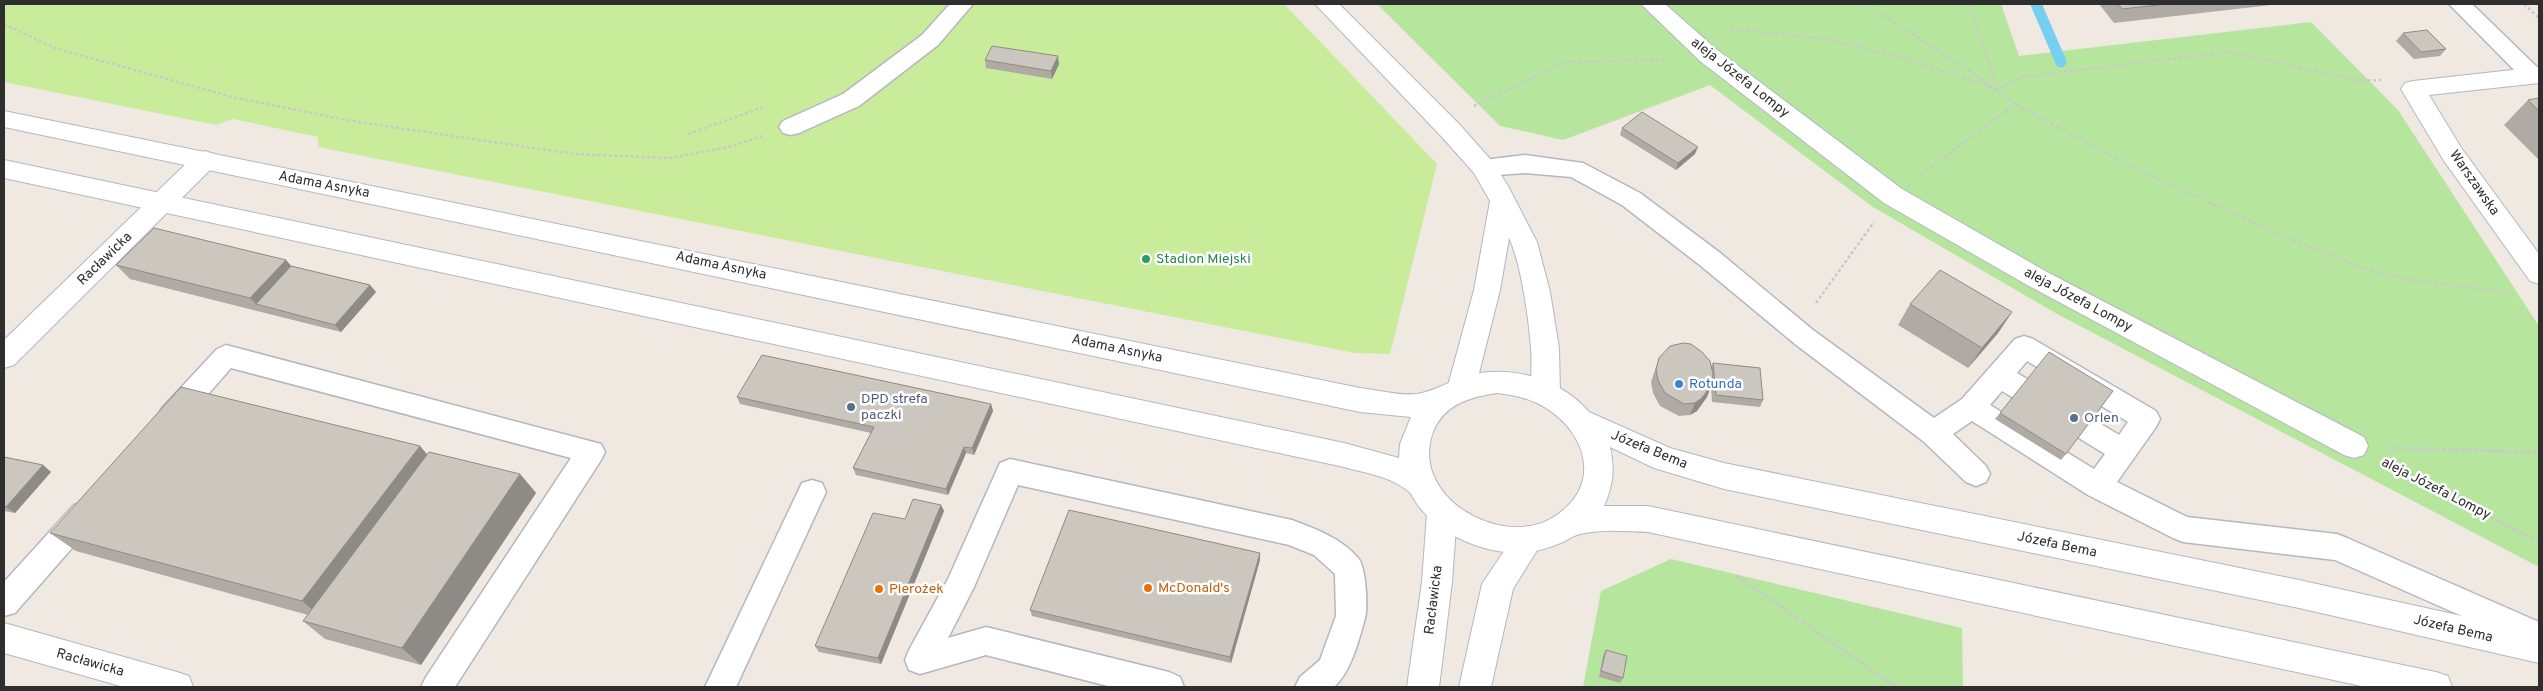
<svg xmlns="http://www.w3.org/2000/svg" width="2543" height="691" viewBox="0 0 2543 691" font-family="Overpass,sans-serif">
<rect width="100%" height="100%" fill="#efe9e1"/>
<g fill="#b6e59e">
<path d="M1377,4H2001L2019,56L2311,22L2398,110L2539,326V567L2059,315L1873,207L1710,85L1563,140L1500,126Z"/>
<path d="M1671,559L1962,628L1963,687H1583L1601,591Z"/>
</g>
<path fill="#c9ec9a" d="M4,4H1284L1437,164L1390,354L1355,353L318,147V137L233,119L216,125L4,82Z"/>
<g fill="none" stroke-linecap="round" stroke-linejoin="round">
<path stroke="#75cff0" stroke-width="11" d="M2036,4L2061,62"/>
<g stroke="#b4b7c1" stroke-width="3">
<g id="service">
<path d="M950,4H973L938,45L859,106L799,133L791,135L783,133L779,127L783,121L843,94L922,35Z"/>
<path d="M2449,4H2472L2539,69V81L2532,83L2524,80Z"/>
<path d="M1525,155L1583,163L1640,193L1719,252L1813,330L1934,418L1962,399L2015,339L2024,336L2033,339L2156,411L2160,419L2156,427L2117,482L2187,517L2337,534L2347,538L2539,622V650L2335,560L2183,542L2173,538L2088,495L1972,421L1953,434L1986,466L1990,474L1986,482L1976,486L1966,482L1923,441L1795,344L1701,266L1622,205L1571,177L1525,173L1483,176L1475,173L1471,167L1475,161ZM2027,361L2128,422L2119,435L2017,373ZM2002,391L2105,454L2094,469L1990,405Z"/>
<path d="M226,345L601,444L605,452L601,460L455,687H421L426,677L571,458L231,368L182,424L172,427L162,424L158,416L162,408L217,349Z"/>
<path d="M1010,459L1292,520C1316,529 1341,538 1358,558C1366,566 1368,607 1365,618C1359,640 1351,672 1334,687H1295L1300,677L1320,660L1336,616L1335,574L1314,555L1289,545L1018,485L974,587L948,638L986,627L1169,672L1180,677L1184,687H1112L986,655L920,674L909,670L905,660L909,650L948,579L1000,463Z"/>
<path d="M812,480L822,483L826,492L736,687H705L802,483Z"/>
<path d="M84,502L94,505L98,514L94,523L15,613L4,616V582L74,505Z"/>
</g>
</g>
<g stroke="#b4b7c1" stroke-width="2">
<path id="pedestrian" d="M1641,4H1665L1716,49L1902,189L2047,272L2364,437L2368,446L2364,455L2354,458L2344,455L2029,286L1884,203L1700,61Z"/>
</g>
<g stroke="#b4b7c1" stroke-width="2">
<g id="minor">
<path d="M2539,67V83L2429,95L2462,149L2539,254V284L2530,281L2444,161L2401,89L2405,83L2413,81Z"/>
<path d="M205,151L214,154L217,160L214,166L14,365L4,368V340L196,154Z"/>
<path d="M1442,500L1453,504L1457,513L1452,582L1439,687H1407L1422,582L1427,513L1431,504Z"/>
<path d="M1529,526L1540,530L1544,539L1513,589L1491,687H1459L1482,584L1518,530Z"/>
<path d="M4,623L177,672L189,676L193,687H124L4,653Z"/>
</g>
</g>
<g stroke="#b4b7c1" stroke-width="2">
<path id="tertiary" d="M1315,4H1339L1459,124L1492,161L1508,186L1537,242L1550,292L1559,348L1560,393L1556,401L1546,405L1536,401C1528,385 1533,366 1531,348C1529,321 1521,262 1509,238L1500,290L1475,389L1471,397L1461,401L1451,397L1447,389L1474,290L1490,201L1474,173L1441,136Z"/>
</g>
<g stroke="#b4b7c1" stroke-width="2">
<path id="secondary" d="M4,111L1360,388C1378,390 1399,396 1417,394C1435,391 1450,381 1467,376C1509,364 1560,378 1589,412L1670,448L1724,463L2299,580L2539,633V663L2299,608L1724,489L1654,468L1610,447C1615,469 1613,486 1604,506H1648L2436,672L2448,676L2452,687H2366L1648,532C1626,531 1601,529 1580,534C1574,535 1568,540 1563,542C1544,550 1524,556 1504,552C1473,548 1441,533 1421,509C1416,504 1413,495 1408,491C1390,476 1365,473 1344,467L4,178V160L1344,443L1399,458L1400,444L1411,417L1360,412L4,127ZM1497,393C1510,395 1525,397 1537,403C1586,427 1606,486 1552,518C1500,549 1409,496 1433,432C1444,404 1470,397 1497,393Z"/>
</g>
<g stroke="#c9c9c9" stroke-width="2.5" stroke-dasharray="3 2.5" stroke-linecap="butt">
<path d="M1866,4L1979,77L2015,104L2138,170L2290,239L2365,269L2411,280L2508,292"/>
<path d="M1968,4L1998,89L2020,77L2230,52L2360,81L2381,80"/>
<path d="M2524,4L2539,18"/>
<path d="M4,24L55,48L232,97L352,121L574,154L670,158L729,147L762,136"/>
<path d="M1731,29L1826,39L1905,58L1992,87"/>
<path d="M1474,106L1565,62L1665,60"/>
<path d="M688,134L763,107"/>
<path d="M1922,174L2015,104"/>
<path d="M1816,303L1874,222"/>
</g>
<g stroke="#c9c9c9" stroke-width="3" stroke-dasharray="4 2.5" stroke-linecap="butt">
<path d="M2390,448L2539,452"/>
<path d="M2386,463L2539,542"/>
<path d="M1737,576L1896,687"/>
</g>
<use href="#service" fill="#fff" fill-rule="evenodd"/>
<use href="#pedestrian" fill="#fff" fill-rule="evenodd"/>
<use href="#minor" fill="#fff" fill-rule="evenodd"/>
<use href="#tertiary" fill="#fff" fill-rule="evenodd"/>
<use href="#secondary" fill="#fff" fill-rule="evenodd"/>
</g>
<g fill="#afaba4">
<path d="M2099,4H2280L2114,23Z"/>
<path d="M2403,33L2446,49L2440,56L2414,59L2396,41Z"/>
<path d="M985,60L1059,64L1052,79L986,68Z"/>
<path d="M2539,98V160L2504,125L2528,100Z"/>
<path d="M1622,128L1695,154L1676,170L1620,135Z"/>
<path d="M286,260L291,266L370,285L376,292L341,332L130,279L116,265Z"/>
<path d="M1910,304L2012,312L1998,333L1968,368L1898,325Z"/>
<path d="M1659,358L1711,366L1713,363L1763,400L1760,407L1712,402L1711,386L1707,397L1697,411L1690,415L1679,416L1660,406L1653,393L1651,382Z"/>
<path d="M737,397L991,404L993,411L974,455L966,453L948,495L856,475L853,468L871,433L740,404Z"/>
<path d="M2000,413L2066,454L2061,460L1995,419Z"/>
<path d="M420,446L427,455L520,474L536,493L421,665L325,639L303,621L308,615L76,551L50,533Z"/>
<path d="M4,457L43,465L51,472L15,513L4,511Z"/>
<path d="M941,505L944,511L881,664L819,652L815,646L905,519Z"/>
<path d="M1260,553V560L1231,663L1032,616L1030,610Z"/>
<path d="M1606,650L1623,678L1620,683L1599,677L1603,656Z"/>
</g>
<g fill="#8e8b86">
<path d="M1058,56L1059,64L1052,79L1051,71Z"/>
<path d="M1698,147L1695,154L1676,170L1678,163Z"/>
<path d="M286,260L297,273L256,304L250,298Z"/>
<path d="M370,285L376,292L341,332L335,325Z"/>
<path d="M2012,312L1998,333L1968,368L1982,348Z"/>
<path d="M1712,384L1707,397L1697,411L1690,415L1695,403Z"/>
<path d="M991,404L993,411L974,455L972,448Z"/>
<path d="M420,446L437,466L323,619L302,601Z"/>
<path d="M964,447L966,453L948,495L946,489Z"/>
<path d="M43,465L51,472L15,513L6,507Z"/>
<path d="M520,474L536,493L421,665L402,648Z"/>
<path d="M941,505L944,511L881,664L878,658Z"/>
<path d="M1260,553V560L1231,663L1230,657Z"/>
</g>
<g fill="#cbc7bf" stroke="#8e8b86">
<path d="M2118,4H2167L2122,9Z"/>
<path d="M2427,30L2446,49L2421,52L2403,33Z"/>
<path d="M992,46L1058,56L1051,71L985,60Z"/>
<path d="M2539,98V111L2528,100Z"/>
<path d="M1642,112L1698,147L1678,163L1622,128Z"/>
<path d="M154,228L286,260L250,298L116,265Z"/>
<path d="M291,266L370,285L335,325L256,304Z"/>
<path d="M1940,270L2012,312L1982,348L1910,304Z"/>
<path d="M1683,343L1691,344L1702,352L1710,361L1713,374L1712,384L1702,398L1695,403L1684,404L1665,393L1658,380L1656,369L1659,358L1670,346Z"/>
<path d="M2049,352L2113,391L2066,454L2000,413Z"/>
<path d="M762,355L991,404L972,448L964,447L946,489L853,468L874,427L737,397Z"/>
<path d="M1713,363L1760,368L1763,400L1716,395Z"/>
<path d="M181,387L420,446L302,601L50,533Z"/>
<path d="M429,452L520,474L402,648L303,621Z"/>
<path d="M4,457L43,465L6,507L4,506Z"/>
<path d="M913,499L941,505L878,658L815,646L873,513L905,519Z"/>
<path d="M1069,510L1260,553L1230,657L1030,610Z"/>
<path d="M1606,650L1627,656L1623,678L1601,671Z"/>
</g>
<circle fill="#2e9e5b" stroke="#fff" stroke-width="2" cx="1146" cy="259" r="5"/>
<circle fill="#3f7fe0" stroke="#fff" stroke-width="2" cx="1679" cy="384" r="5"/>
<g fill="#5c6f8a" stroke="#fff" stroke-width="2">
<circle cx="851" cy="407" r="5"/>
<circle cx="2074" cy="418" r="5"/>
</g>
<g fill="#e8710a" stroke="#fff" stroke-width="2">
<circle cx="1148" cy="588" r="5"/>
<circle cx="879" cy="589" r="5"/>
</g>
<g text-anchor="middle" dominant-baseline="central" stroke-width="5" stroke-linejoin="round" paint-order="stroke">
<g font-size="14" fill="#2e2e2e" stroke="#fff">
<text transform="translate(1740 78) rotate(38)">aleja Józefa Lompy</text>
<text transform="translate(2474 183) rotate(55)">Warszawska</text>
<text transform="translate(324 185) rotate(11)">Adama Asnyka</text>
<text transform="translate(105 259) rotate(-44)">Racławicka</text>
<text transform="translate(721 266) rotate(12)">Adama Asnyka</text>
<text transform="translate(2078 300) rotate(28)">aleja Józefa Lompy</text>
<text transform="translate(1117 349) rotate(12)">Adama Asnyka</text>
<text transform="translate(1649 450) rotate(22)">Józefa Bema</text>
<text transform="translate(2436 489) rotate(27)">aleja Józefa Lompy</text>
<text transform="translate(2057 545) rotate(12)">Józefa Bema</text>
<text transform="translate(1434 600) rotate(-83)">Racławicka</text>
<text transform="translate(2453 629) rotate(13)">Józefa Bema</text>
<text transform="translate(90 663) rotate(16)">Racławicka</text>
</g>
<g font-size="14" fill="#27864d" stroke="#fff" text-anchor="start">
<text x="1156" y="259">Stadion Miejski</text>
</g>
<g font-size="14" fill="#366cbe" stroke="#fff" text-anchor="start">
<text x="1689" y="384">Rotunda</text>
</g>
<g font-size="14" fill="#4e5e75" stroke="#fff" text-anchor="start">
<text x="861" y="399">DPD strefa<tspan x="861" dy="16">paczki</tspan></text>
<text x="2084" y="418">Orlen</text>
</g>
<g font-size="14" fill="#c56008" stroke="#fff" text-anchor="start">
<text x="1158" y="588">McDonald's</text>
<text x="889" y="589">Pierożek</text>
</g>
</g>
<rect width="2543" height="691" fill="none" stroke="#2e2e2e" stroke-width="10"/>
</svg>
